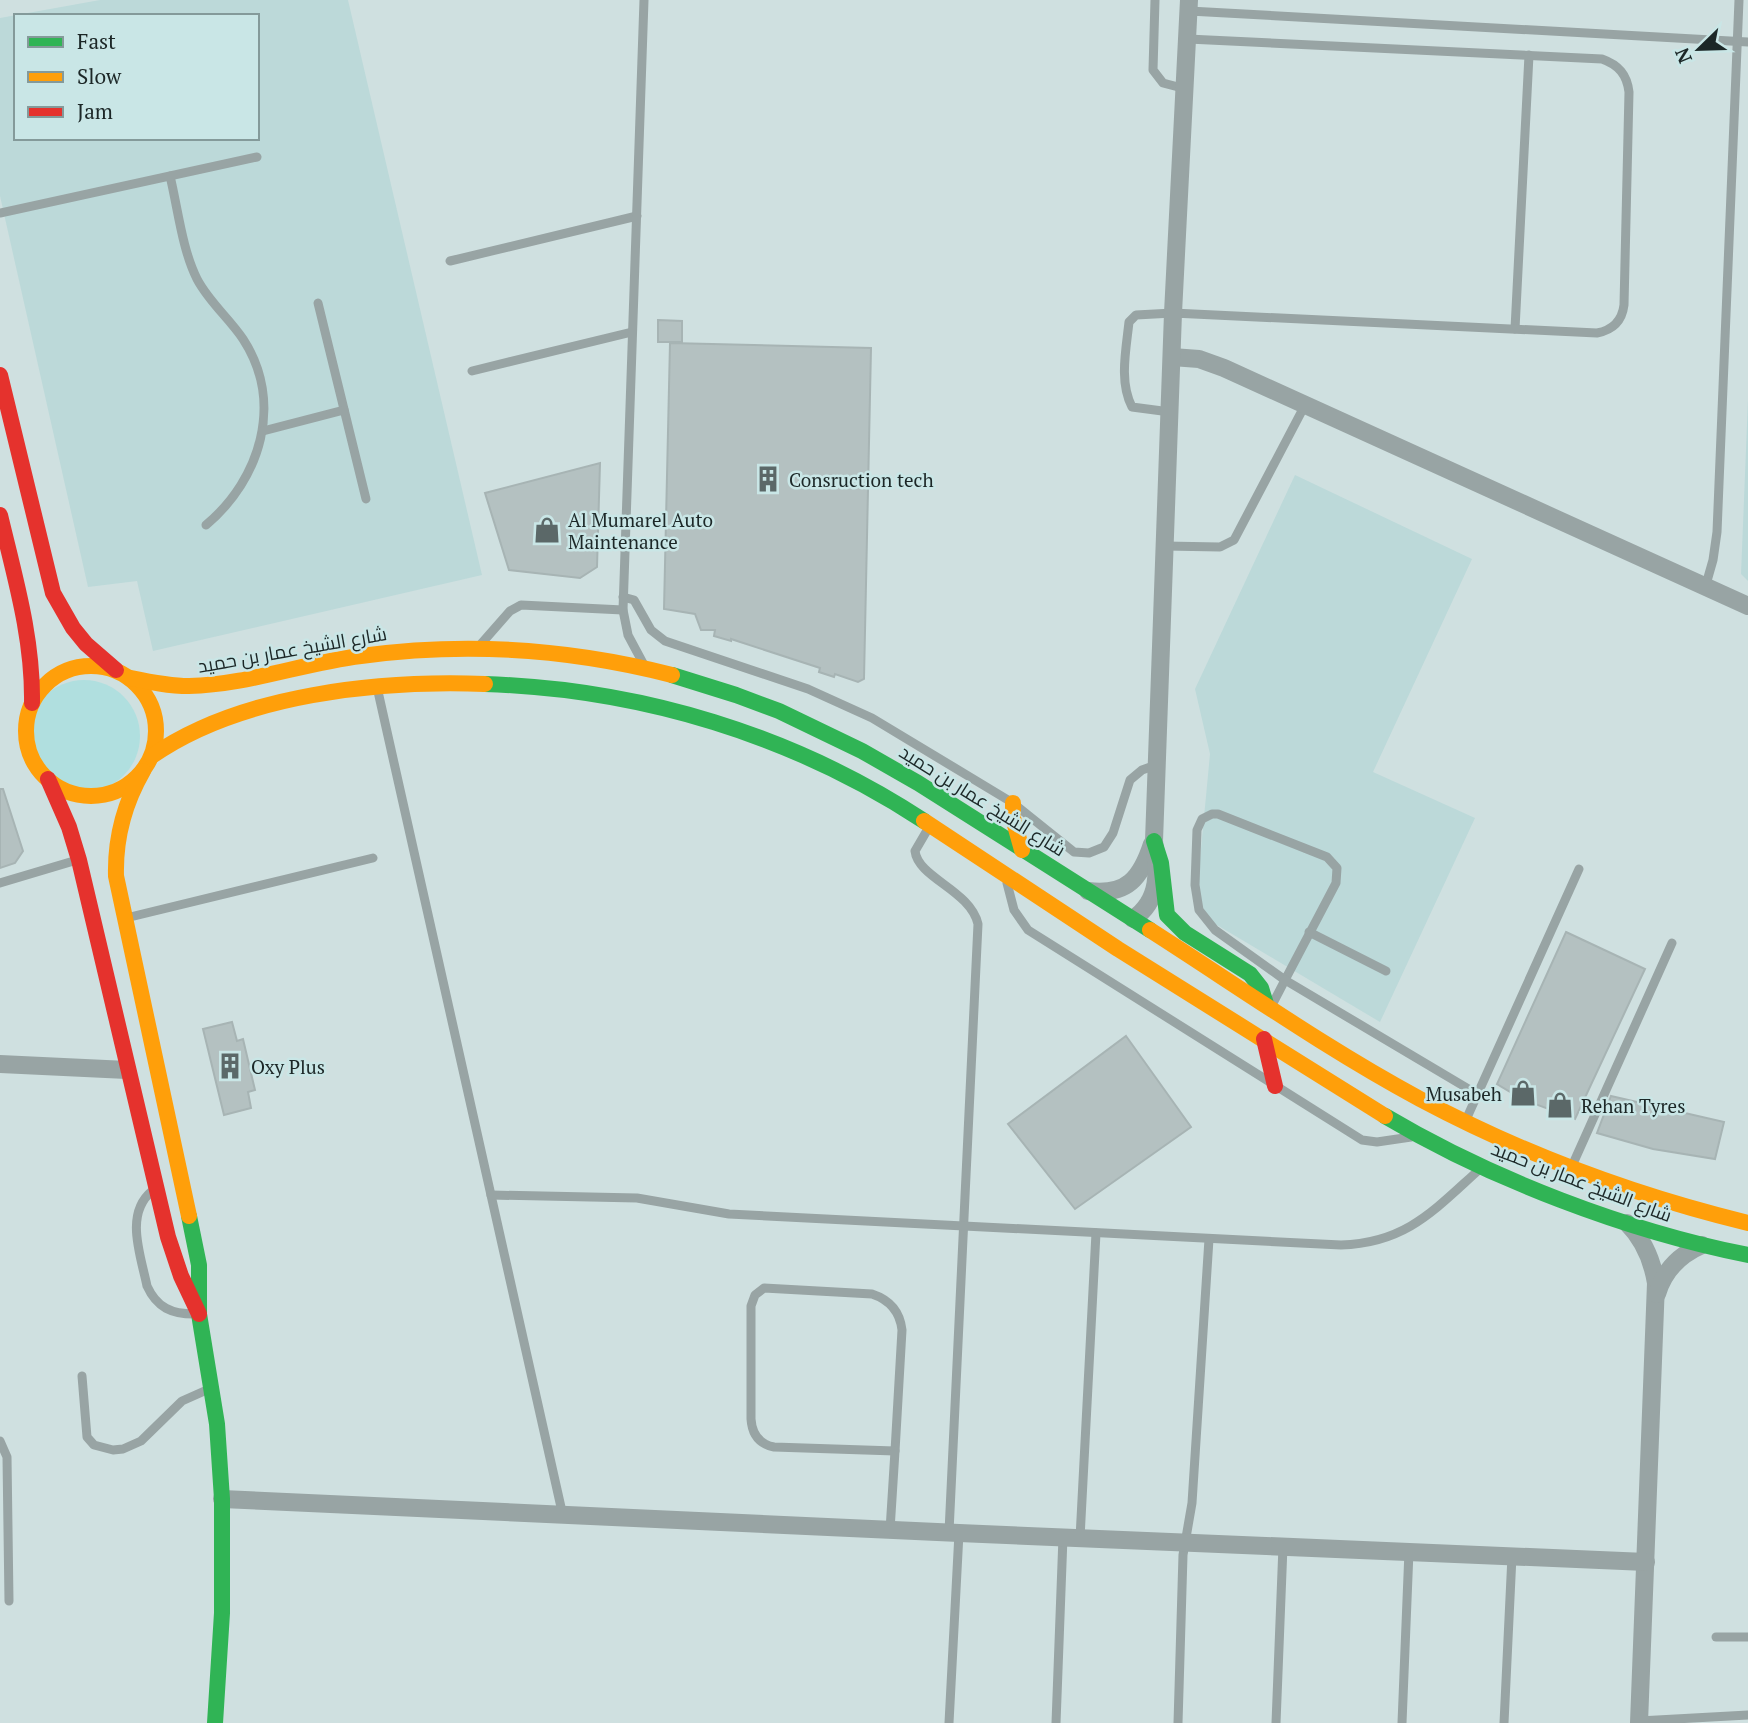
<svg xmlns="http://www.w3.org/2000/svg" width="1748" height="1723" viewBox="0 0 1748 1723" font-family="'PT Serif',Cairo,serif">
<rect width="100%" height="100%" fill="#cfe0e0"/>
<g fill="#bcd9d9" fill-rule="evenodd">
<path d="M100,0H348L482,575L153,651L137,581L88,587L0,196V18ZM16,16H257V138H16Z"/>
<path d="M1748,399V581L1741,574Z"/>
<path d="M1295,475L1472,559L1373,772L1475,818L1380,1022L1195,912L1210,754L1195,689Z"/>
</g>
<circle fill="#b0dfdf" cx="84" cy="736" r="56"/>
<g fill="#b4c1c1" stroke="#a7b4b4" stroke-width="2">
<path d="M658,320L682,321V342H658Z"/>
<path d="M670,343L871,348L864,679L858,682L835,674L834,677L819,672L820,668L731,639V641L714,636L715,630H701L695,614L664,609Z"/>
<path d="M600,463L597,567L580,578L509,570L485,493Z"/>
<path d="M0,789H3L23,851L15,863L0,868Z"/>
<path d="M1566,932L1645,969L1575,1119L1522,1099L1497,1084Z"/>
<path d="M232,1022L237,1041L243,1039L255,1090L248,1092L251,1108L224,1115L203,1029Z"/>
<path d="M1126,1036L1191,1127L1075,1209L1008,1124Z"/>
<path d="M1611,1096L1724,1122L1715,1159L1653,1149L1597,1133Z"/>
</g>
<g fill="none" stroke-linecap="round" stroke-linejoin="round">
<g stroke="#98a4a4" stroke-width="9">
<path d="M1155,0L1153,70L1163,83L1186,89"/>
<path d="M1189,11L1748,42"/>
<path d="M170,176C178,209 182,249 197,279C209,302 229,318 243,339C284,402 261,479 206,525"/>
<path d="M0,213L257,157"/>
<path d="M450,261L637,216"/>
<path d="M318,303L366,499"/>
<path d="M1515,329L1529,55"/>
<path d="M472,371L632,332"/>
<path d="M1170,412L1132,407C1119,382 1126,350 1129,322L1136,315L1173,313L1597,333C1613,330 1622,321 1624,305L1629,92C1627,75 1619,65 1602,59L1188,39"/>
<path d="M263,431L344,410"/>
<path d="M1165,546L1220,547L1234,540L1305,405"/>
<path d="M1705,588L1713,560L1717,532L1739,0"/>
<path d="M623,597L634,600L651,630L665,641L808,689L872,718L1013,803L1074,852L1089,853L1104,847L1113,833L1130,780L1142,770L1156,765"/>
<path d="M481,644L510,611L521,605L623,610"/>
<path d="M643,663L628,635L623,610L644,0"/>
<path d="M377,687L563,1516"/>
<path d="M1212,814H1218L1327,857L1337,868L1336,883L1285,980L1215,930L1199,910L1195,885L1197,830L1202,819Z"/>
<path d="M929,827L915,851C918,878 970,890 978,924L949,1532"/>
<path d="M0,883L77,860"/>
<path d="M1007,883L1014,910L1028,930L1362,1140L1377,1142L1411,1137"/>
<path d="M126,918L373,858"/>
<path d="M1309,932L1386,971"/>
<path d="M1271,1007L1285,980L1477,1094"/>
<path d="M1465,1122L1579,869"/>
<path d="M1572,1166L1672,943"/>
<path d="M152,1191C124,1214 141,1256 147,1286C157,1308 172,1314 194,1314"/>
<path d="M491,1195L637,1198L729,1214L1341,1245C1407,1243 1435,1209 1481,1168"/>
<path d="M764,1288L872,1294C890,1300 900,1312 902,1330L895,1451L774,1447C759,1444 752,1434 751,1419V1306L755,1295Z"/>
<path d="M82,1376L87,1437L94,1445L113,1450L123,1449L141,1441L182,1401L209,1389"/>
<path d="M0,1441L7,1457L9,1601"/>
<path d="M890,1530L895,1451"/>
<path d="M1080,1538L1096,1233"/>
<path d="M1716,1637H1748"/>
<path d="M1639,1721L1748,1715"/>
<path d="M949,1723L959,1533"/>
<path d="M1056,1723L1063,1537"/>
<path d="M1178,1723L1183,1555L1192,1503L1209,1239"/>
<path d="M1276,1723L1283,1546"/>
<path d="M1402,1723L1409,1551"/>
<path d="M1504,1723L1512,1556"/>
</g>
<g stroke="#98a4a4" stroke-width="18">
<path d="M1172,357L1199,359L1224,368L1748,606"/>
<path d="M1088,891C1127,896 1141,878 1152,844"/>
<path d="M1133,919C1161,900 1158,870 1154,841L1173,313L1189,0"/>
<path d="M0,1064L127,1070"/>
<path d="M1627,1223C1644,1240 1652,1259 1656,1283L1639,1723"/>
<path d="M1657,1294C1664,1270 1679,1255 1702,1245"/>
<path d="M222,1499L959,1533L1646,1562"/>
</g>
<g stroke="#30b455" stroke-width="16">
<path d="M672,675L736,695L779,711L862,751L918,783L1150,930"/>
<path d="M485,684C641,689 793,735 924,821"/>
<path d="M1154,841L1161,863L1167,915L1185,933L1250,974L1261,988L1266,1004"/>
<path d="M1385,1116C1491,1179 1627,1231 1748,1255"/>
<path d="M189,1216L199,1265V1314L217,1424L222,1499V1613L215,1723"/>
</g>
<g stroke="#ff9f0a" stroke-width="16">
<circle cx="91" cy="731" r="65"/>
<path d="M131,678C150,682 169,686 189,686C247,685 303,663 361,656C464,642 571,649 672,675"/>
<path d="M152,756C241,694 379,680 485,684"/>
<path d="M143,771C124,804 115,838 116,876L189,1216"/>
<path d="M1013,803V818L1022,850"/>
<path d="M924,821L1118,949L1385,1116"/>
<path d="M1150,930C1239,987 1327,1049 1420,1099C1525,1155 1633,1195 1748,1223"/>
</g>
<g stroke="#e5322d" stroke-width="16">
<path d="M0,375L53,593L73,628L86,644L116,670"/>
<path d="M0,515C15,578 33,638 32,703"/>
<path d="M48,779L69,827L79,860L168,1237L181,1276L199,1314"/>
<path d="M1264,1039L1275,1086"/>
</g>
</g>
<defs>
<g id="building-bare" transform="scale(2.1)"><path d="M-4-6H4V6H1V3H-1V6H-4ZM-2.5-4.3h1.7v1.8h-1.7ZM.8-4.3h1.7v1.8H.8ZM-2.5-1h1.7V.8h-1.7ZM.8-1h1.7V.8H.8Z" fill="#5b6868" stroke="#c9e6e6" stroke-width="2.5" paint-order="stroke"/></g>
<g id="shop-bare" transform="scale(2.1)"><path d="M-5-2.5h2.3a2.7 3.5 0 0 1 5.4 0H5L5.5 6h-11ZM-1.5-2.5h3a1.5 2.3 0 0 0-3 0Z" fill="#5b6868" stroke="#c9e6e6" stroke-width="2.5" paint-order="stroke"/></g>
</defs>
<g fill-rule="evenodd">
<use href="#building-bare" x="768" y="479"/>
<use href="#shop-bare" x="547" y="530"/>
<use href="#building-bare" x="230" y="1066"/>
<use href="#shop-bare" x="1523" y="1093"/>
<use href="#shop-bare" x="1560" y="1105"/>
</g>
<g text-anchor="middle" dominant-baseline="central" stroke-width="5" stroke-linejoin="round" paint-order="stroke">
<g font-size="19" fill="#1c2727" stroke="#c9e6e6" text-anchor="start">
<text x="789" y="479">Consruction tech</text>
<text x="568" y="519">Al Mumarel Auto<tspan x="568" dy="22">Maintenance</tspan></text>
<text x="251" y="1066">Oxy Plus</text>
<text x="1502" y="1093" text-anchor="end">Musabeh</text>
<text x="1581" y="1105">Rehan Tyres</text>
</g>
<g font-size="19" fill="#1c2727" stroke="#c9e6e6">
<text transform="translate(292 649) rotate(-10)">شارع الشيخ عمار بن حميد</text>
<text transform="translate(983 800) rotate(32)">شارع الشيخ عمار بن حميد</text>
<text transform="translate(1582 1181) rotate(21)">شارع الشيخ عمار بن حميد</text>
</g>
</g>
<rect x="14" y="14" width="245" height="126" fill="#c9e6e6" stroke="#849a9a" stroke-width="2"/>
<rect x="28" y="37" width="35" height="10" fill="#30b455" stroke="#849a9a" stroke-width="2"/>
<text x="77" y="49" font-size="21" fill="#1c2727">Fast</text>
<rect x="28" y="72" width="35" height="10" fill="#ff9f0a" stroke="#849a9a" stroke-width="2"/>
<text x="77" y="84" font-size="21" fill="#1c2727">Slow</text>
<rect x="28" y="107" width="35" height="10" fill="#e5322d" stroke="#849a9a" stroke-width="2"/>
<text x="77" y="119" font-size="21" fill="#1c2727">Jam</text>
<g transform="translate(1699 49) rotate(247)" stroke="#c9e6e6" stroke-width="5" paint-order="stroke">
<path d="M0-5L12 26L0 18L-12 26Z" fill="#1c2727"/>
<text y="-10" font-size="19" font-weight="bold" text-anchor="middle" fill="#1c2727">N</text>
</g>
</svg>
